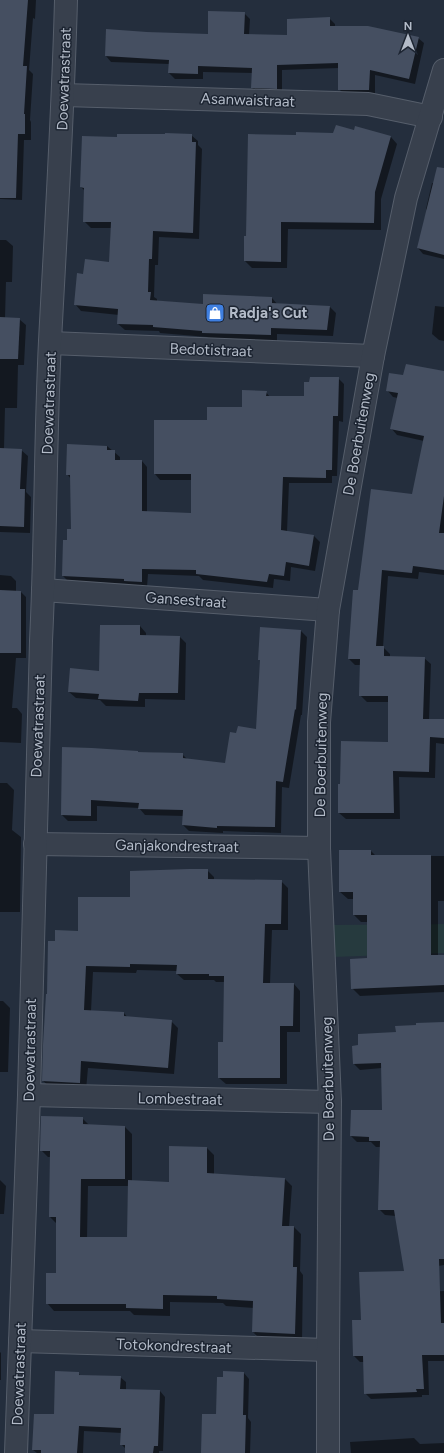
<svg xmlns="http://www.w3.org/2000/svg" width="444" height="1453" viewBox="0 0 444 1453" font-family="Figtree,sans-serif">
<rect width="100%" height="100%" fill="#242e3d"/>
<path fill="#263a3e" d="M444,924V953L333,957L331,925Z"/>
<g fill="#0007" fill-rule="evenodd">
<path d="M0,0H36L35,19L33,18L29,70L33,74L30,120L31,122V140H24L22,200L0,199Z"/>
<path d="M244,13L250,19L249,35L288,36L329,18L335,24V27L418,38L424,43L415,84L375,75V95H345L339,89V68L282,70V94L258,93L252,88L253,73L203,72V79H175L169,73V64L111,62L106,56L107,31L209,35Z"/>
<path d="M355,131L391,137L397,144L381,199V230L288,229L287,268H252L245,261L247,237L334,134Z"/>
<path d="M191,135L198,141V145L202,149L199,239L159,237L158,265H155L154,297L157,299V301L204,305L272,298L278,305L330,307L336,313L333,336L277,334V341L209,339L207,337L160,333L159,331L125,330L118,324L119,315L81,311L75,304L84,275L110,263L111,228H91L84,221L85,191L81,187L118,138Z"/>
<path d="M432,183L444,186V185V259L423,254L418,248L427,210L426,209Z"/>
<path d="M0,240H6L13,246L12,282H6L5,318L19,319L26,325L24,365H18L17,408H5L4,449L21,450L28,456L26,492L31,497L30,533L0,532Z"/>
<path d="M435,306L444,307V341L439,340L432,334Z"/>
<path d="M444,372V575L419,572L418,579L388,576L383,647L390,654V657L424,658L431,664L429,720H444V744L436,743L435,778L399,777L400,819H346L339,813L389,743V702H367L360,695L361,665H355L349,659L354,591H359L413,495L424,441L397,435L391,428L398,398L393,397L387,390L404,377Z"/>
<path d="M338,378L344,384L343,422L339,421L337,476H332V483H289L287,532L314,536L320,542L315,571L291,567L290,581L274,579L273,588L203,580L199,576L148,574L147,587H131L128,584L68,581L63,576L68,541L72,530L71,479L67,474L107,446L120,457V461H142L147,467V513L192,514V480H160L155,474L208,421L243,408L266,392L270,397H305Z"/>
<path d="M0,575L11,576L16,581V592H21L26,597V658H16L12,708H17L22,714L21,743L0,742Z"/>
<path d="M140,626L146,633V636H179L186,643L185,700L145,699V707L106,706L100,700L76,698L69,692L100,672Z"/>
<path d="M301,631L307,637L302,715H301L289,788L282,787L281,833L223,831V833L189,831L183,825L184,816L145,815L139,808L97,806V821H68L62,815L138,752L182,754L188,760L226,764L237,734L257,730L261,661L259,659Z"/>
<path d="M0,783H7L14,790L12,830L21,837L20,912H0Z"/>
<path d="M340,851H371L376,856H444V901H438V956H444V992L360,996L352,988L368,959V922H361L354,915V899H348L340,892Z"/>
<path d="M207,870L214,877V880L281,881L288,888V930H272L270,984H294L300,991V1032H287V1084H226L219,1078L224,1043L225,982H216L214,980H184L177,974V971L137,970L136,973L93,972L91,1011L124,1013L128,1018L171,1021L178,1028L174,1074L88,1068L86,1090L50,1087L43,1081L48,995L56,942L79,932L131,898Z"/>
<path d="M0,1001H3L10,1008L8,1072H0Z"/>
<path d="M444,1023V1265L410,1271L396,1216L385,1215L379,1209L381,1147H376L371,1142H357L351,1136L383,1111L382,1068L360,1070L354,1064L397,1033L417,1026Z"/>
<path d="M82,1118L90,1126L125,1127L132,1134V1182L170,1183L207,1148L214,1155V1175L285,1179L292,1186L289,1227H294L301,1234L300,1271L303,1275L302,1341L260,1339L253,1332L254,1308L226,1306L223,1303L170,1302V1316L134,1315L130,1311H54L47,1303L57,1274V1224L50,1217L51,1157H48L41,1150ZM88,1186H129L128,1238H87Z"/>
<path d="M0,1180L6,1186L4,1214H0Z"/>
<path d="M444,1291V1361H428L429,1395H422V1397L371,1399L365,1393L364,1362H360L354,1356L362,1321L361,1295Z"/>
<path d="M0,1352L1,1353V1380H0Z"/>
<path d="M78,1373L81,1376L120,1377L126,1382V1390L160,1391L165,1397L163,1451H159V1453H126V1449L121,1444L122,1433L84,1431L83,1453H37L33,1450L55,1415Z"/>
<path d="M244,1373L249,1379L248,1418L251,1422L250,1453H202L217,1415Z"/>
<path d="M414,1438L420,1444L444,1443V1453H351L350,1442Z"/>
</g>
<g fill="#454f61">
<path d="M0,0H28L23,66H27L24,114H25V134H18L16,198H0Z"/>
<path d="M208,11L245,12L244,34L287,35V19L330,17V26H368L419,37L409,79L370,70L369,90H338V63L277,65V89L251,88L252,68L198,66V74L168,73L169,60L105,56L106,29L147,32L208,34Z"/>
<path d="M336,125L354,130L355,126L391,136L375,192L374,223L281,222V262L244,261V236H246L248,134L296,135V132L333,133Z"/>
<path d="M165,133L192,134V142H196L193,233L153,231L152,259H149L148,292H151L150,300L203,304V294L272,297V303L330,306L327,330L271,328V335L202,333V331L153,327V325L117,324L118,309L74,305L77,273L83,274L85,259L109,262L111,222H83L84,188L80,187L82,136L117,137V134H165Z"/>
<path d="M437,167L444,168V255L417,248Z"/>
<path d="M0,317L20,318L18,359H0Z"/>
<path d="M406,364L444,371V496L439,533H444V570L413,566L412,573L382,570L376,646H384V656L425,657L423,719H444V738L430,737L429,772L393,771L394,813H338V784H340L341,741L388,742V696H359L360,659H348L353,590H358L371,489L412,494L424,436L390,429L398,393L386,391L389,373L403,375Z"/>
<path d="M310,377H339L338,416H333L332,470H326V478L283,477L281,530L314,535L309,566L286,562L284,576L269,574L267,582L196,574V570L142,569V582L124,581V579L62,576L63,540H67V529H71L70,475H66L67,444L107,446V450H115V460H142V511L191,513V474H154V420H207V407H242V390L267,391L266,396H304V382H309Z"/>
<path d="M0,448L22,449L20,489H25L24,527L0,526Z"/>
<path d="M0,590L21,591V653H0Z"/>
<path d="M100,625H140V635L180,636L178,693H139L138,701L98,699L99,694L68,692L70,668L99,671Z"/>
<path d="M260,627L301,630L296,710L295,709L283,782L276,781L275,827L217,826V828L182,825L183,810L138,809L139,803L91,800V816L61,815L62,747L92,748L138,751V752L183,753V758L225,763L230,732L236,733L238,726L256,729L260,660H258Z"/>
<path d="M339,850H371V855H431V955H444V985L351,989L350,959L367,958V915H353V892H339Z"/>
<path d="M189,869H208V879L282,880L281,924H265L263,983H294L293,1026H280V1078H218V1042H223L224,976H209V974H176L177,965L130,964V967L86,966L84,1010L124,1012V1016L172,1020L168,1068L81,1061L80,1083L42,1081L43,1045L46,994H47L48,941H55V930L78,931V897H130V871Z"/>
<path d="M444,1022V1259H439L441,1323H444V1355H422L424,1389H416L417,1392L364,1394L363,1356H353L352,1320H361L359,1272L404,1271L394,1210H378L380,1141H369V1137L350,1136L351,1110H382L381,1063L353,1064L352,1046L358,1045V1034L396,1032L395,1026L416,1025V1023Z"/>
<path d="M41,1116L83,1117V1124L125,1126V1179H81L80,1237H127L128,1180L169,1182V1146L207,1147V1173L285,1178L282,1226H294L293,1267H297L295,1334L252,1332L253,1301L217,1299V1296L163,1295V1309L126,1308V1304H46V1273H56V1217H49L50,1151H40Z"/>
<path d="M55,1371L79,1372V1375L121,1376L120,1389L160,1390L158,1446H154L153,1453H125V1445H120L121,1428L79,1426L77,1453H41V1450H32L34,1414H54Z"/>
<path d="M223,1371L244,1372L243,1415H246L245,1453H201L202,1414H216L217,1377H223Z"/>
</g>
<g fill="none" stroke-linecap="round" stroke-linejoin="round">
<g stroke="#565e6b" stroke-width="24">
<g id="minor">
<path d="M64,95L368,104L431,117"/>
<path d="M50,343L373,356"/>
<path d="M43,590L328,610"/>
<path d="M35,844L319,848"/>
<path d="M29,1095L330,1102"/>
<path d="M20,1341L328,1350"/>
<path d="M16,1453L29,1095L41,641C46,541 45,441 50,341C56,227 63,114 66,0"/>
<path d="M328,1453V1350L330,1102L319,848V722L328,610L373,356L406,198L444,70"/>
</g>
</g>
<use href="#minor" stroke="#38404d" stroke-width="22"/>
</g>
<defs>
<g id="shop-square" transform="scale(1)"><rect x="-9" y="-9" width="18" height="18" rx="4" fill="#3f7fe0" stroke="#1d2532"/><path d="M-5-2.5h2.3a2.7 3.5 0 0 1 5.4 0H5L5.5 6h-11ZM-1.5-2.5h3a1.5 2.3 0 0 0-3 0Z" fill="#fff"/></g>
</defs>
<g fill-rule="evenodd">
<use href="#shop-square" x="215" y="313"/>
</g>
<g text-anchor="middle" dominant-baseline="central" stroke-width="3" stroke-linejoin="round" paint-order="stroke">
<g font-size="15" fill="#b3bbc8" stroke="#1d2532">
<text transform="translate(64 79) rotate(-88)">Doewatrastraat</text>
<text transform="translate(248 100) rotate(2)">Asanwaistraat</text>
<text transform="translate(211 350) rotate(2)">Bedotistraat</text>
<text transform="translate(49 403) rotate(-88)">Doewatrastraat</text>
<text transform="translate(359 434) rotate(-80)">De Boerbuitenweg</text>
<text transform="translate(186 600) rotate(4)">Gansestraat</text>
<text transform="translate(38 726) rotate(-88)">Doewatrastraat</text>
<text transform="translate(321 755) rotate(-89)">De Boerbuitenweg</text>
<text transform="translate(177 846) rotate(1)">Ganjakondrestraat</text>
<text transform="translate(30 1050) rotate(-89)">Doewatrastraat</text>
<text transform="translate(328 1079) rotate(-91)">De Boerbuitenweg</text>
<text transform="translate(180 1099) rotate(1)">Lombestraat</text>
<text transform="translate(174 1346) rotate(2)">Totokondrestraat</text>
<text transform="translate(19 1374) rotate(-88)">Doewatrastraat</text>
</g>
<g font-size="15" font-weight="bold" fill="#b3bbc8" stroke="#1d2532" text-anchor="start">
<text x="229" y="313">Radja's Cut</text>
</g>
</g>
<g transform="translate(408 36)" stroke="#1d2532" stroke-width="3" paint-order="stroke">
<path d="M0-3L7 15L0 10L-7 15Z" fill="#b3bbc8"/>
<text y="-6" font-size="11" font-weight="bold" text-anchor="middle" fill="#b3bbc8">N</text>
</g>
</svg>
